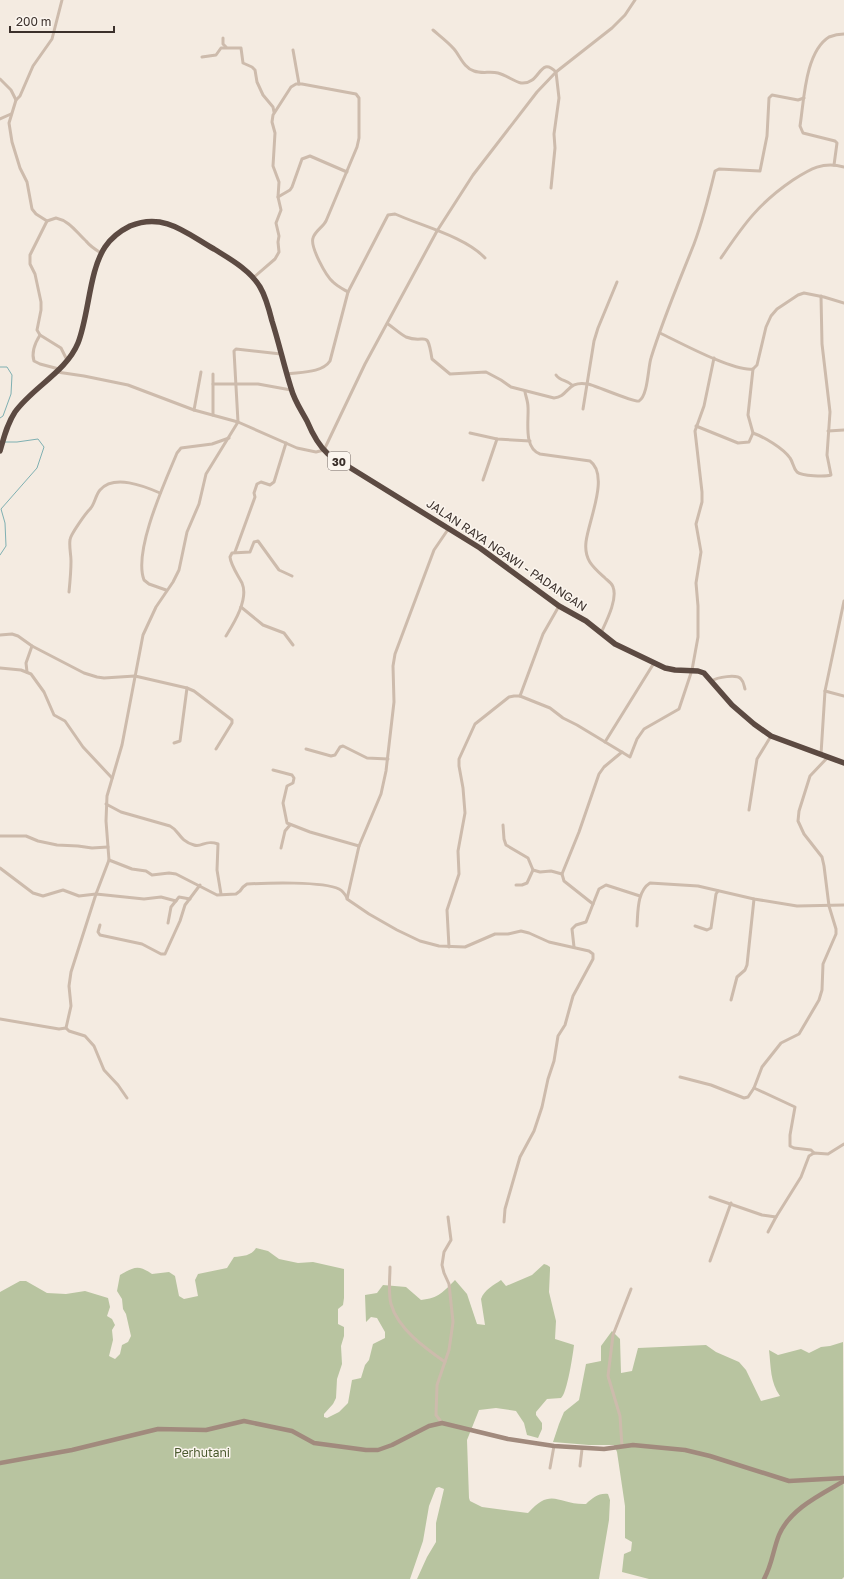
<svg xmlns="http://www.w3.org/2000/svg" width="844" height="1579" viewBox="0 0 844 1579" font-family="'Golos Text',sans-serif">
<rect width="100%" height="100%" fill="#f4ebe1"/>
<g fill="#b8c4a0">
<path d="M256,1248L268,1251L279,1259L298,1263L313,1262L344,1269V1298L343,1305L338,1309V1324L344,1327V1336L341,1346L342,1364L337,1379L336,1398L333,1404L324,1414V1417L327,1418L339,1412L348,1403L352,1380L361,1378L365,1365L369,1360L373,1344L385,1338V1332L377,1318L371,1317L366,1322L365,1295L377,1293L383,1285L406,1287L421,1300C439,1298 443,1292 455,1280L467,1294L477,1324L485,1325L481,1299C484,1290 494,1285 501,1280L506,1286L532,1275L544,1264L547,1265L550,1267V1270L549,1292L556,1321L555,1339L574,1345C573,1354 567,1394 561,1398L547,1399L536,1412V1415L542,1423V1429L538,1438L527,1435L524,1423L516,1411L496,1408L479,1410L467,1440L469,1498L470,1501L482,1507L528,1513C552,1486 558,1505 586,1504C593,1498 598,1493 608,1494L610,1500L609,1520L599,1579H417L427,1557L436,1542V1523L444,1489L439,1487L436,1488L429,1506L423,1541L410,1579H0V1292L20,1281H26L47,1293L66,1294L85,1291L108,1298L110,1307L107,1316L112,1319L115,1325L112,1330L113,1340L109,1356L115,1359L120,1354L122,1345L128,1342L131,1336L126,1314L123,1309L122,1299L117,1291L120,1275C134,1267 138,1264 152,1274L169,1272L175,1276L179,1296L184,1299L198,1296L195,1280L198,1274L227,1268L234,1257C243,1256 251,1256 256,1248Z"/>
<path d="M612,1331L620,1339L621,1373L632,1371L638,1348L706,1345L716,1352L739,1362L746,1370L761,1401L780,1396C770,1382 771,1367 769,1350L778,1355L801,1349L809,1353L821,1347L830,1346L843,1342L844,1577L842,1579H649L622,1572L624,1554L631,1551L632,1542L625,1538V1506L617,1452L614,1445H589L553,1442L559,1424L564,1412L579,1400L586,1364L601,1361V1346Z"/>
</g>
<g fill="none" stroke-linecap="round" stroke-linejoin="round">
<g stroke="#7fb0b2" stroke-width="1">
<path d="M0,367H7L12,375L11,394L3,416L0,418"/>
<path d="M0,555L6,546L5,523L1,509L37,468L44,447L38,439L17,442H5"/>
</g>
<g stroke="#cdbbac" stroke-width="3">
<path d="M433,30C440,36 448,42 454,49C460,56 464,68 474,71C482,74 490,71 498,73C506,75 513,81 521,83C541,85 539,55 556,72L559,98L554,134L555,148L551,188"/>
<path d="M223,38V44L226,47"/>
<path d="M293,50L299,84"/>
<path d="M202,57L216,55L221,48H241L243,63L252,67L255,70L257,82L263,95L273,107L274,112"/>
<path d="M0,79L11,90L16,100L9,123L12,142L20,168L27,182L32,209L36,214L47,221L30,255V264L35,274L41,302V310L37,330L40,335L61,348L67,360"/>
<path d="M16,100L20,96L33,66L52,39L62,0"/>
<path d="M0,119L11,114"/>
<path d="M834,165L837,143L835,141L803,133L800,126C804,101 805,52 829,37C834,35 839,34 844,34"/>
<path d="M278,197L290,190L292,187L302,159L310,156L347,172"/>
<path d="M47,221L56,218C70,221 76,232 86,241C90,246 96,250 101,253"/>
<path d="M721,258C744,224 759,203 793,180C810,169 823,161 844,167"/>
<path d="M253,278L275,259L279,252L278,242L279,236L276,223L281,210L278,197L279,182L273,166L275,133L272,122L273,115L291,87L296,84H302L356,94L359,98V138L357,147L326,221C323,227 315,231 313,238C310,247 326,276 333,282C337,286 343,289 348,292"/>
<path d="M388,324C394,328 400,334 406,337C426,345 427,327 432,359L450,374L486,372L501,380L511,387L554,398C569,397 566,380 588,384C597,386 635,403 639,401C648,396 648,367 651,358C663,319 679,282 694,244C703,220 709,196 715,171L719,169L760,171L767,136L769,98L772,95L798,100L804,98"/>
<path d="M660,333C679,342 734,372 753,369L757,365L766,327L771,316L777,309L798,295L804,293L824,297L844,303"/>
<path d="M40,335C35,343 31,352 34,361L40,364L59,369"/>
<path d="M57,372L84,376L128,385L194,410L238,422L297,448L316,452L324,450L365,364L437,231L473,175L537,92L556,72L612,28L625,15L635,0"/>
<path d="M287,374C301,372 322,373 330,361L348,292L388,215L395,214C422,226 466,237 485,258"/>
<path d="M556,375C560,381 567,380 572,385"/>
<path d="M213,384H258L291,390"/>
<path d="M525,392C526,397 528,402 528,407C529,420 523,448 540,454L590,461C610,475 588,522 586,542C584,560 593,567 605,578C607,580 612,583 613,587C618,599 606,622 601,633"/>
<path d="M583,409L594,341L598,328L617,282"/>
<path d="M194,410L201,372"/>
<path d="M213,415V374"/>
<path d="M696,426L738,443L749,442L753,433L748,415L753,369"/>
<path d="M828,431L844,430"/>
<path d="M470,433L497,439L530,441"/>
<path d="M753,433C764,437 783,448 790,458C793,462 793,468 797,472C802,476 825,477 831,475L827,455L830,412L822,344L821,296"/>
<path d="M483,480L497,439"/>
<path d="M449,528L434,550L395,654L393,666L394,702L386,771L381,794L359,846L347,899L369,914L397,930L420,941L439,946L465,947L495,934H508L521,931L529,933L549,942L589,951L593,954V959L573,996L565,1025L558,1036L554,1061L548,1079L542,1107L534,1131L520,1157L505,1209L504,1222"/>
<path d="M235,552L255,497L254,493L257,484L261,482L270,485L274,482L286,443"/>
<path d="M166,590L149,584L144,580C133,551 165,482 177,453L181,448L212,444L229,438"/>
<path d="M69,592C70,582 71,571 71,561C71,554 69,547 70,540C70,535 86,513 90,509C95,504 95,496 100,490C114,474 144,486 160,493"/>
<path d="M559,606L543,634L520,696L550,708L563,718L577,725L630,757L637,739L644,729L679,709L692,670L698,637V606L696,583L701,552L696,524L702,502V492L695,431L704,406L714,358"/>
<path d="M241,607L263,625L284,633L293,645"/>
<path d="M0,635L12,634L18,636L32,646L84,673L97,677L104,678L135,676L187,688L194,691L232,720V723L216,749"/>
<path d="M226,636C234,623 249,599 242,583C238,575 231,566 230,557L232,553L250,552L254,542L258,541L279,570L292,576"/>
<path d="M0,668L21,670L31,674L44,692L54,715L65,721L83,747L112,778"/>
<path d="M27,672L26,663L32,646"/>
<path d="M712,681C717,677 737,674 741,679C744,682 744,686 745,689"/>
<path d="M825,691L844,696"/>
<path d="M605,742L654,663"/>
<path d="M174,743L180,741L187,688"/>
<path d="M306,749L331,756L335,755L340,747L343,746L367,758L388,759"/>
<path d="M821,754L825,691L844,601"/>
<path d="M273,770L292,775L294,778L293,783L287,786L283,803L287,823L310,832L359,846"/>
<path d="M106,804L121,812L170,826C180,831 178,840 194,845C202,848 205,839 218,844L217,870L221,894"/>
<path d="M749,810L757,759L771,736"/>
<path d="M503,825L504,839L506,845L528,858L533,870L540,872L551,871L562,874"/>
<path d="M0,836H26L38,841L57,845L78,846L92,848L108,847"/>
<path d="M281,848L285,831L290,825"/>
<path d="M109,860L132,869L146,871L152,875L169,873L176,874L217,895L236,894L240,891L243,887L247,884C266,883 323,881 339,889C343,891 345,894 347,898"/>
<path d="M0,868L33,893L43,896L63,890L79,896L96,894L144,899L161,897L176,901"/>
<path d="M516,885H522L527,883L533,870"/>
<path d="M593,904L599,889L606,885L640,896"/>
<path d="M168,923L171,907L179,897L190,899"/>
<path d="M100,925L98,932L100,935L142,944L161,954H165L180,921L185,905L200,885"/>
<path d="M637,926C638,912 637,891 650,883L698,886L754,899L797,906L844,905"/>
<path d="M695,926L707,930L711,928L716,894L718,891"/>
<path d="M449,947L447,910L459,874L458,851L465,813L463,788L459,766V759L475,724L509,697L514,696H520"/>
<path d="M574,947L572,929L576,925L586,922L593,904L564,881L562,874L579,832L599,774L604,767L622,752"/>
<path d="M731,1000L737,977L745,970L747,965L754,899"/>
<path d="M0,1019L59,1029L66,1028"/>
<path d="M680,1077L711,1085L744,1098L748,1097L754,1088"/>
<path d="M127,1098L118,1085L104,1070L94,1046L85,1036L69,1031L66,1028L71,1006L69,986L71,972L96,894L109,860L106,821L107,796L122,745L143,635L156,607L173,582L179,570L187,532L199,504L206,474L238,422L234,351L236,349L281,354"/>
<path d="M814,1153L811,1150L794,1148L790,1146V1135L795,1107L754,1088L762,1067L781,1043L799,1034L819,1000L822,990L823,964L836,934V929L829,906L824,866L822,857L804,834L798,821L799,811L810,776L828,757"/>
<path d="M710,1197L762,1215L776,1217L801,1177L809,1156L814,1153L828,1154L844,1144"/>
<path d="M768,1232L776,1217"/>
<path d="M710,1261L731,1203"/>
<path d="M390,1267C390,1279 388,1292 391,1304C398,1329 425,1348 445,1362"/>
<path d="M442,1423L436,1415L437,1385L449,1350L453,1322L449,1284L444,1273L442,1265L444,1252L451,1240L448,1217"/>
<path d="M622,1447L620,1416L608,1376L613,1335L631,1289"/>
<path d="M580,1466L582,1449"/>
<path d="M550,1468L554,1446"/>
</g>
<g stroke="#a18a7d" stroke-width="4.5">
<path d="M0,1463L72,1450L158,1429L206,1430L244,1421L292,1431L314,1443L366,1450H378L392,1445L429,1426L442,1423L508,1439L554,1446L604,1449L633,1445L685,1450L710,1456L789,1481L844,1478"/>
<path d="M764,1579C772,1565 773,1550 779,1535C790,1509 820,1495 844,1481"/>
</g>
<path stroke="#5c4a42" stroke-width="5.5" d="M0,451C4,437 7,424 15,412C33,387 66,372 78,343C89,315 89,271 105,247C111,238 120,231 130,226C164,212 186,233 214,249C230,259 250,270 260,287C266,297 269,309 272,321C279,343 284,366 291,388C294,400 301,410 307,421C312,433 318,445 328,454L480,548L559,606L586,621L615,644L665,668L675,670L698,671L704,673L732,705L754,724L771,736L844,763"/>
</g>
<g text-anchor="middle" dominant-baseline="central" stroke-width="3" stroke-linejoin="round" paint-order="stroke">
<rect fill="#fbf5ee" stroke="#756b66" stroke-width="1" x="328" y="452" width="22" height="18" rx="3"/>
<g font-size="11" font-weight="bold" fill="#3b302b">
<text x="339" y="461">30</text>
</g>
<g font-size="12" fill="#3b302b" stroke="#fbf5ee">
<text transform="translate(507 555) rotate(34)">JALAN RAYA NGAWI - PADANGAN</text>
</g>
<g font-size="12" fill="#4a5a2e" stroke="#fbf5ee">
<text x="202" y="1452">Perhutani</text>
</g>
</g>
<path d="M10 26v6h104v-6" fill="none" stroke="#3b302b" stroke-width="2"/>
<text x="16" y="26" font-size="12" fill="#3b302b" stroke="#fbf5ee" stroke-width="3" paint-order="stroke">200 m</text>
</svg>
